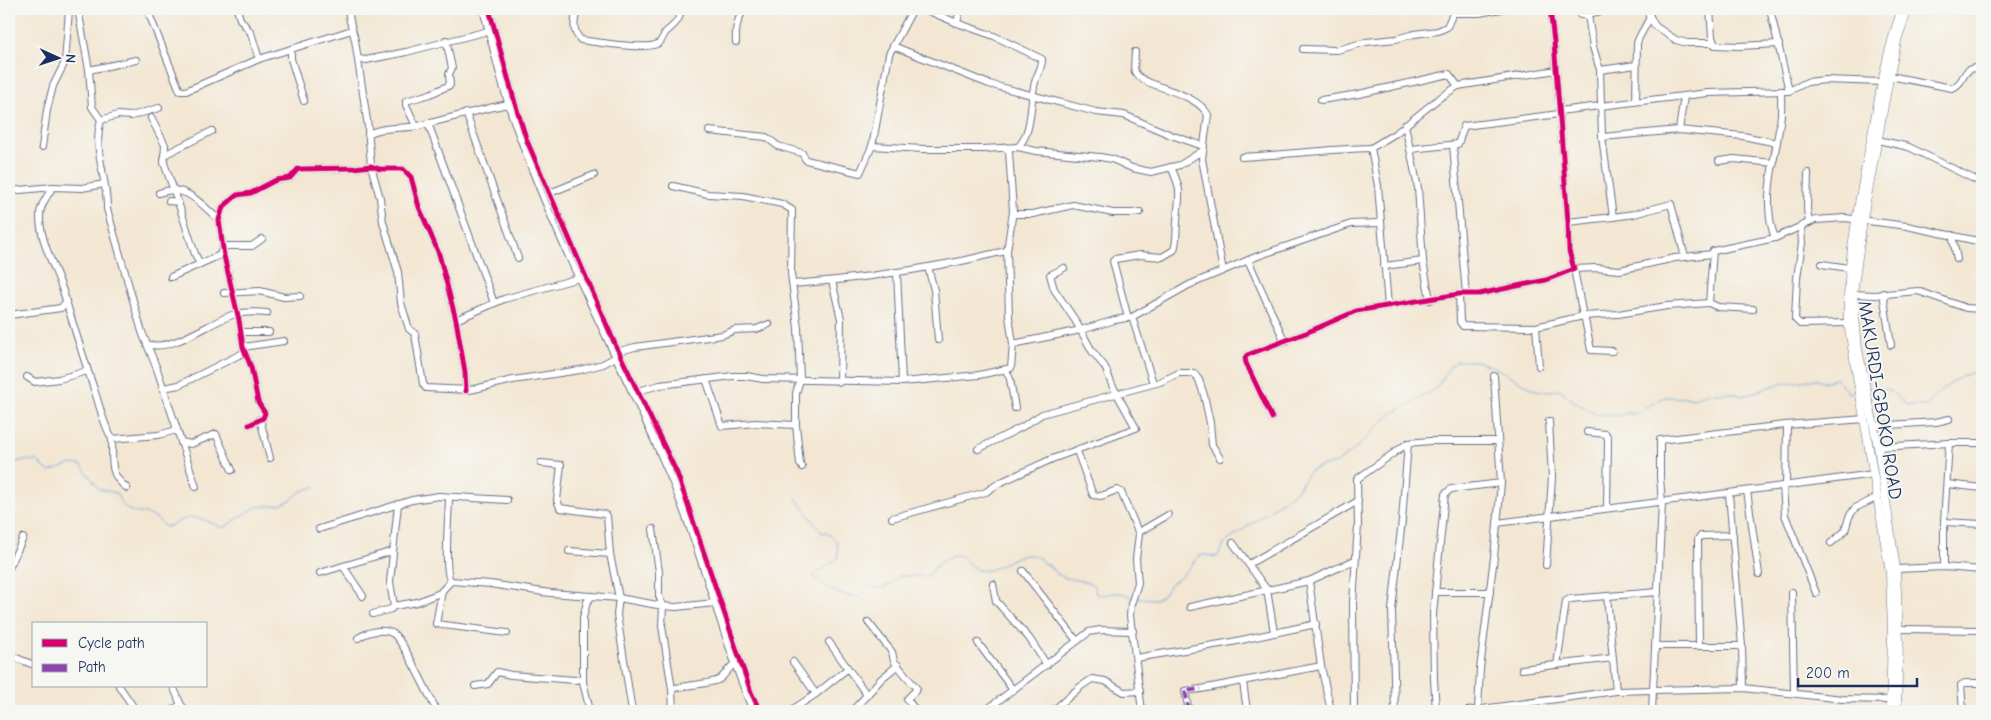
<svg xmlns="http://www.w3.org/2000/svg" width="1991" height="720" viewBox="0 0 1991 720" font-family="'Comic Neue',sans-serif">
<style>
.lines{fill:none;stroke-linecap:round;stroke-linejoin:round}
.stream{stroke:#70a6de;stroke-width:1}
.minor-casing{stroke:#676f87;stroke-width:8}
.major-casing{stroke:#676f87;stroke-width:9}
.minor{stroke:#fff;stroke-width:6}
.major{stroke:#fff;stroke-width:8}
.quiet{stroke:#8e44ad;stroke-width:4;stroke-dasharray:8 4;stroke-linecap:butt}
.cycleway-casing{stroke:#f6f6f2;stroke-width:8}
.cycleway{stroke:#d6006c;stroke-width:5}
.labels{text-anchor:middle;dominant-baseline:central;stroke-width:4;stroke-linejoin:round;paint-order:stroke}
.street-label{font-size:19px;fill:#1b2f5e;stroke:#f6f6f2}
</style>
<rect width="100%" height="100%" fill="#f6f6f2"/>
<filter id="ink" filterUnits="userSpaceOnUse"><feTurbulence type="fractalNoise" baseFrequency=".02" numOctaves="2"/><feDisplacementMap in="SourceGraphic" scale="10" xChannelSelector="R" yChannelSelector="G"/><feConvolveMatrix kernelMatrix="1 2 1 2 8 2 1 2 1" color-interpolation-filters="sRGB"/></filter>
<filter id="wash" filterUnits="userSpaceOnUse"><feTurbulence type="fractalNoise" baseFrequency=".0096" numOctaves="4" result="noise"/><feDisplacementMap in="SourceGraphic" scale="20" xChannelSelector="R" yChannelSelector="G"/><feGaussianBlur stdDeviation="1.12" result="paint"/><feColorMatrix in="noise" values="0 0 0 0 0 0 0 0 0 0 0 0 0 0 0 0 0 1.4 0 .05"/><feComposite in="paint" operator="in"/></filter>
<g filter="url(#wash)">
<rect width="100%" height="100%" fill="#f3e7d3"/>
<g class="lines">
<!-- stream -->
<g class="stream">
<path d="M1871 389C1887 385 1896 394 1906 405L1926 406C1942 389 1958 374 1982 370"/>
<path d="M9 462 36 460 49 472 72 464 81 465 99 489 116 493C128 520 138 508 156 518 159 520 162 525 165 527 172 526 177 522 184 519 197 514 211 523 223 528L256 507 280 505 291 500 300 492 316 486"/>
<path d="M796 498 822 533 826 532 837 541 838 558 813 576C826 588 842 599 861 596L869 586C882 591 890 586 899 576H928C933 567 948 555 959 555 966 559 970 567 978 570 999 575 1016 546 1039 558L1043 563 1050 566C1057 580 1077 579 1090 583L1094 586 1096 594C1110 597 1113 588 1132 597"/>
<path d="M1135 598 1157 599 1165 593 1170 584 1181 577 1199 556 1205 555 1217 557 1225 543 1296 491 1309 472 1319 467 1337 463 1357 447 1391 414 1431 392 1438 386 1450 366 1457 361H1476L1494 367 1535 390 1547 391 1561 390 1569 398 1595 414 1619 416 1626 413 1634 414 1665 397 1693 398 1709 393H1732L1742 396 1779 384 1817 379 1825 382 1835 378 1844 387 1848 393 1857 391"/>
</g>
</g>
</g>
<g filter="url(#ink)">
<g class="lines">
<!-- minor casing -->
<g class="minor-casing">
<g id="minor">
<path d="M78 9 89 70 92 107 101 120C92 148 108 180 107 209L142 332 157 369 196 487"/>
<path d="M147 9 180 91H186L259 59 352 30"/>
<path d="M237 9 240 19 251 33 259 59"/>
<path d="M348 9 350 21 355 40 368 127 371 166 380 198 383 222 398 272 401 303 409 329 415 334 423 384 426 388 470 390 513 380 580 370 603 364 614 358"/>
<path d="M483 9C495 54 505 100 522 143 563 255 620 360 667 469 701 547 720 632 753 711"/>
<path d="M489 9 515 103 527 141 615 344 677 473 751 692 760 711"/>
<path d="M578 9C574 19 572 32 581 40 596 42 649 51 659 43 663 40 663 34 667 31 676 24 679 20 682 9"/>
<path d="M924 9 957 23 994 36 1042 59C1043 66 1037 74 1035 82 1030 100 1033 133 1018 147"/>
<path d="M1578 9 1580 15H1583L1610 9"/>
<path d="M1646 9 1655 26 1676 40 1687 43H1713"/>
<path d="M1710 9 1712 37 1715 45 1739 46 1779 44"/>
<path d="M1770 9 1789 91"/>
<path d="M1453 13H1479L1501 9"/>
<path d="M1588 15 1593 47 1600 70 1602 137 1679 130 1743 136 1777 143"/>
<path d="M957 23 960 9"/>
<path d="M736 42C735 29 737 20 744 9"/>
<path d="M893 46 989 84 1096 112 1124 115 1171 135 1203 146"/>
<path d="M291 49V59L304 101"/>
<path d="M1303 49 1337 50 1366 42 1396 39 1414 34 1438 31 1447 27 1453 13 1452 9"/>
<path d="M1135 52C1135 58 1133 67 1135 72 1143 88 1195 90 1208 115L1202 159 1223 271"/>
<path d="M358 59 366 60 406 52 488 31"/>
<path d="M89 70 136 60"/>
<path d="M1600 70 1636 65"/>
<path d="M1890 76 1952 88C1967 83 1959 66 1982 68"/>
<path d="M1781 91C1781 102 1782 112 1780 123 1775 160 1761 202 1775 238L1815 220 1845 218 1907 226 1982 242"/>
<path d="M1321 100 1359 94 1449 74 1458 86"/>
<path d="M1636 101 1637 43C1640 33 1647 26 1650 16"/>
<path d="M1559 111 1708 93 1789 91 1807 82 1825 80 1882 82"/>
<path d="M466 113 518 258"/>
<path d="M151 118 165 145 164 163 178 202"/>
<path d="M101 120 118 115 131 116 159 108"/>
<path d="M428 123 494 303"/>
<path d="M1405 125 1418 188 1423 261 1430 300"/>
<path d="M416 126 406 105V101L430 94 450 85 449 74 452 68 446 40"/>
<path d="M1679 130 1684 96"/>
<path d="M709 131 766 137 778 146 802 153 806 160 860 173 872 146 875 131 889 54 913 9"/>
<path d="M368 134C383 126 401 129 418 126 448 119 477 110 508 104"/>
<path d="M1878 140 1909 147 1982 183"/>
<path d="M1453 145 1466 294"/>
<path d="M872 146 923 149H983L1018 147 1036 151 1100 157 1112 159 1132 168 1151 172 1180 165 1202 151"/>
<path d="M42 147 47 110 53 86 65 62 69 10 72 9"/>
<path d="M1411 149 1458 144 1464 126 1559 114"/>
<path d="M164 155 212 131"/>
<path d="M1242 157C1285 155 1328 149 1371 148"/>
<path d="M1719 161 1734 159 1774 163"/>
<path d="M1808 173 1807 209 1809 223"/>
<path d="M673 186 708 194 743 196 782 204 792 210 791 274 798 328 800 380 796 393V425L800 464 802 467"/>
<path d="M53 187C47 196 39 207 40 218 41 244 55 267 63 291 73 324 83 357 94 389 100 407 103 423 112 439"/>
<path d="M9 191 53 187 82 188 104 184"/>
<path d="M159 193C185 182 202 205 219 220"/>
<path d="M550 193 594 175"/>
<path d="M169 201 178 202 195 254 200 264"/>
<path d="M1013 214H1033L1073 205 1113 213H1132L1140 212"/>
<path d="M1613 217 1634 214 1671 204 1685 257"/>
<path d="M1568 222 1613 217 1602 137"/>
<path d="M1801 227 1802 243 1797 278 1795 319 1800 324 1848 323"/>
<path d="M1952 235 1957 259"/>
<path d="M223 246H252L262 239"/>
<path d="M1248 260 1285 342"/>
<path d="M1822 264 1849 268"/>
<path d="M1384 266 1423 261"/>
<path d="M928 267 934 290 938 340"/>
<path d="M897 272 902 382"/>
<path d="M171 277 220 255 222 249"/>
<path d="M832 281 841 319 840 382"/>
<path d="M793 284C846 280 899 273 951 263 970 260 988 254 1007 251"/>
<path d="M224 293 260 291 284 297 300 296"/>
<path d="M1883 293 1891 345"/>
<path d="M1459 294 1460 322 1463 326 1536 327 1583 316 1574 269 1596 268 1620 270 1675 258 1712 254"/>
<path d="M1853 294 1875 295 1918 291 1966 308 1982 309"/>
<path d="M1709 303 1718 307 1753 309"/>
<path d="M1388 306 1378 186 1371 148 1396 133 1438 99 1458 86 1556 70"/>
<path d="M9 315 61 308 66 302"/>
<path d="M1584 315 1591 350 1612 351"/>
<path d="M1583 316 1618 314 1667 306 1709 303 1713 251 1775 238"/>
<path d="M1132 317 1153 383"/>
<path d="M1128 318 1113 261 1115 259 1140 255 1162 257 1174 250C1177 241 1176 232 1177 222 1178 195 1184 195 1171 167"/>
<path d="M456 320 504 299 579 278"/>
<path d="M1536 327 1539 366"/>
<path d="M241 332H269"/>
<path d="M147 344C171 353 211 321 235 314 245 312 257 312 267 313"/>
<path d="M1013 344 1081 330 1115 320 1132 317 1189 285 1258 256 1351 224 1380 223"/>
<path d="M243 347 284 341"/>
<path d="M616 352 635 347 722 335 735 330 757 329 769 324"/>
<path d="M1006 370 1010 379 1015 408"/>
<path d="M27 377 35 382 59 379 87 371"/>
<path d="M706 379 722 426 755 423 796 425"/>
<path d="M163 388 179 385 245 352"/>
<path d="M638 391 660 385 733 376H746L763 379 902 382 979 375 1011 368 1013 344 1009 316 1007 251 1013 211 1009 152 1005 147"/>
<path d="M1272 418 1246 363 1245 358 1247 355 1308 332 1356 311 1459 294H1479L1546 280 1574 269 1569 251 1568 222 1554 42 1550 9"/>
<path d="M260 419 270 458"/>
<path d="M249 425 263 418 265 413 258 402 251 367 243 347 239 320 224 256 219 220 223 207 237 195 251 193 276 180 290 178 298 169 354 168 371 166 380 169H403L411 177 419 207 439 254 456 320 465 372 466 391"/>
<path d="M1785 425 1865 419"/>
<path d="M1873 426 1936 422 1949 419"/>
<path d="M1587 432 1606 434 1608 439 1607 508"/>
<path d="M181 442 191 444 216 434 232 470"/>
<path d="M1878 447 1949 443H1982"/>
<path d="M978 449 1022 427 1042 414 1160 382 1179 373H1194L1199 380 1204 395 1210 423 1212 445 1220 458"/>
<path d="M1077 451 1093 495 1101 496 1117 490 1121 492 1139 534 1136 559 1138 583 1131 604 1130 616 1142 711"/>
<path d="M541 463 561 465 557 500 560 508 604 514 607 516 610 554"/>
<path d="M1947 484 1982 488"/>
<path d="M1783 486 1785 515 1816 593"/>
<path d="M127 488C108 474 113 460 112 439L158 435 177 430"/>
<path d="M1747 491 1759 574"/>
<path d="M1729 494 1742 646 1743 688"/>
<path d="M449 498C449 513 443 573 451 581L490 584 550 593 619 598 663 606 676 607 715 603"/>
<path d="M398 504 390 582 394 606 417 602 440 593 451 581"/>
<path d="M892 518 986 492 999 483 1052 459 1136 428 1112 385 1105 367 1092 351 1075 320 1054 289 1050 275 1064 268"/>
<path d="M1944 522 1982 524"/>
<path d="M1497 523 1874 474"/>
<path d="M319 529 412 500 439 496 507 500"/>
<path d="M653 529 659 572V596L663 606 662 626 672 689 673 711"/>
<path d="M1139 532 1168 515"/>
<path d="M1233 543 1267 590 1274 632"/>
<path d="M1831 543 1845 531 1849 517 1855 508 1878 497"/>
<path d="M569 551 610 554 619 598 617 615 632 711"/>
<path d="M1249 564 1358 501"/>
<path d="M1546 565 1552 477 1549 421"/>
<path d="M343 566 363 596"/>
<path d="M1944 567V522L1949 443"/>
<path d="M9 568 23 538"/>
<path d="M1896 569 1944 567 1982 570"/>
<path d="M1023 571 1077 641"/>
<path d="M320 573 393 551"/>
<path d="M1309 581 1321 666 1331 711"/>
<path d="M993 584 996 601 1029 638 1047 665"/>
<path d="M442 591 436 624 507 633"/>
<path d="M1435 592H1490"/>
<path d="M1792 592 1794 693"/>
<path d="M1607 596 1616 691"/>
<path d="M1190 607 1309 581 1355 560"/>
<path d="M373 614 391 609 394 606"/>
<path d="M868 622 892 652 894 661 917 689 907 699 916 711"/>
<path d="M1899 629 1982 630"/>
<path d="M358 638C367 632 382 628 392 633 403 638 429 697 437 711"/>
<path d="M829 642 867 695 881 679 898 665"/>
<path d="M978 643 1013 690"/>
<path d="M1655 646H1742"/>
<path d="M1699 646 1698 539 1701 536 1733 535"/>
<path d="M9 655 34 665"/>
<path d="M1136 658 1232 642 1316 624"/>
<path d="M793 662 816 694"/>
<path d="M1557 665 1566 601 1570 599 1658 592"/>
<path d="M1522 669 1613 658"/>
<path d="M1243 682 1247 711"/>
<path d="M119 686 136 711"/>
<path d="M173 686 181 705 187 711"/>
<path d="M475 686 488 684 497 672 511 675 575 680 583 678"/>
<path d="M672 689C683 685 714 684 720 679 725 675 728 669 734 664"/>
<path d="M1478 710 1480 669 1494 557 1501 483 1494 376"/>
<path d="M170 711 181 705"/>
<path d="M590 711 583 682V618L587 602 592 596"/>
<path d="M790 711 816 694 847 669"/>
<path d="M852 711 867 695"/>
<path d="M985 711 1089 632 1100 630 1133 631"/>
<path d="M1053 711 1080 687 1092 679 1105 681 1124 692 1140 691"/>
<path d="M1189 711 1185 691 1201 689 1321 666"/>
<path d="M1354 711 1353 603 1358 525 1357 479 1408 443 1430 441H1498"/>
<path d="M1395 711 1392 610 1402 520 1408 443"/>
<path d="M1436 711 1434 679 1433 614 1445 494 1451 489 1501 483"/>
<path d="M1467 711 1616 691 1653 690 1743 688 1843 699 1890 700"/>
<path d="M1652 711 1662 503 1660 477V440L1785 425 1787 426 1786 485"/>
<path d="M1963 711 1961 685 1965 683H1982"/>
</g>
</g>
<!-- major casing -->
<g class="major-casing">
<g id="major">
<path d="M1890 711 1892 631 1890 573 1848 323C1846 260 1860 197 1872 135 1880 92 1887 50 1902 9"/>
<path d="M1897 711 1899 642 1896 569 1878 447 1858 349 1853 294 1864 213 1888 84 1898 37 1908 9"/>
</g>
</g>
<!-- minor -->
<use href="#minor" class="minor"/>
<!-- major -->
<use href="#major" class="major"/>
<!-- quiet -->
<path class="quiet" d="M1189 711 1185 691 1201 689"/>
<!-- cycleway casing -->
<g class="cycleway-casing">
<g id="cycleway">
<path d="M489 9 515 103 527 141 615 344 677 473 751 692 760 711"/>
<path d="M1272 418 1246 363 1245 358 1247 355 1308 332 1356 311 1459 294H1479L1546 280 1574 269 1569 251 1568 222 1554 42 1550 9"/>
<path d="M249 425 263 418 265 413 258 402 251 367 243 347 239 320 224 256 219 220 223 207 237 195 251 193 276 180 290 178 298 169 354 168 371 166 380 169H403L411 177 419 207 439 254 456 320 465 372 466 391"/>
</g>
</g>
<!-- cycleway -->
<use href="#cycleway" class="cycleway"/>
</g>
</g>
<g class="labels">
<!-- street labels -->
<g class="street-label">
<text transform="translate(1880 400) rotate(81)">MAKURDI-GBOKO ROAD</text>
</g>
</g>
<!-- margin -->
<rect width="1991" height="720" fill="none" stroke="#f6f6f2" stroke-width="30"/>
<!-- legend -->
<rect x="32" y="622" width="175" height="65" fill="#f6f6f2" stroke="#9ea6b7"/>
<rect x="42" y="639" width="25" height="8" fill="#d6006c" stroke="#9ea6b7"/>
<text x="78" y="648" font-size="15" fill="#1b2f5e">Cycle path</text>
<rect x="42" y="664" width="25" height="8" fill="#8e44ad" stroke="#9ea6b7"/>
<text x="78" y="672" font-size="15" fill="#1b2f5e">Path</text>
<!-- north arrow -->
<g transform="translate(58 58) rotate(93)" stroke="#f6f6f2" stroke-width="4" paint-order="stroke">
<path d="M0-4L9 19L0 12L-9 19Z" fill="#1b2f5e"/>
<text y="-8" font-size="14" font-weight="bold" text-anchor="middle" fill="#1b2f5e">N</text>
</g>
<!-- scale -->
<path d="M1798 678v8h119v-8" fill="none" stroke="#1b2f5e" stroke-width="2.5"/>
<text x="1806" y="678" font-size="15" fill="#1b2f5e" stroke="#f6f6f2" stroke-width="4" paint-order="stroke">200 m</text>
</svg>
